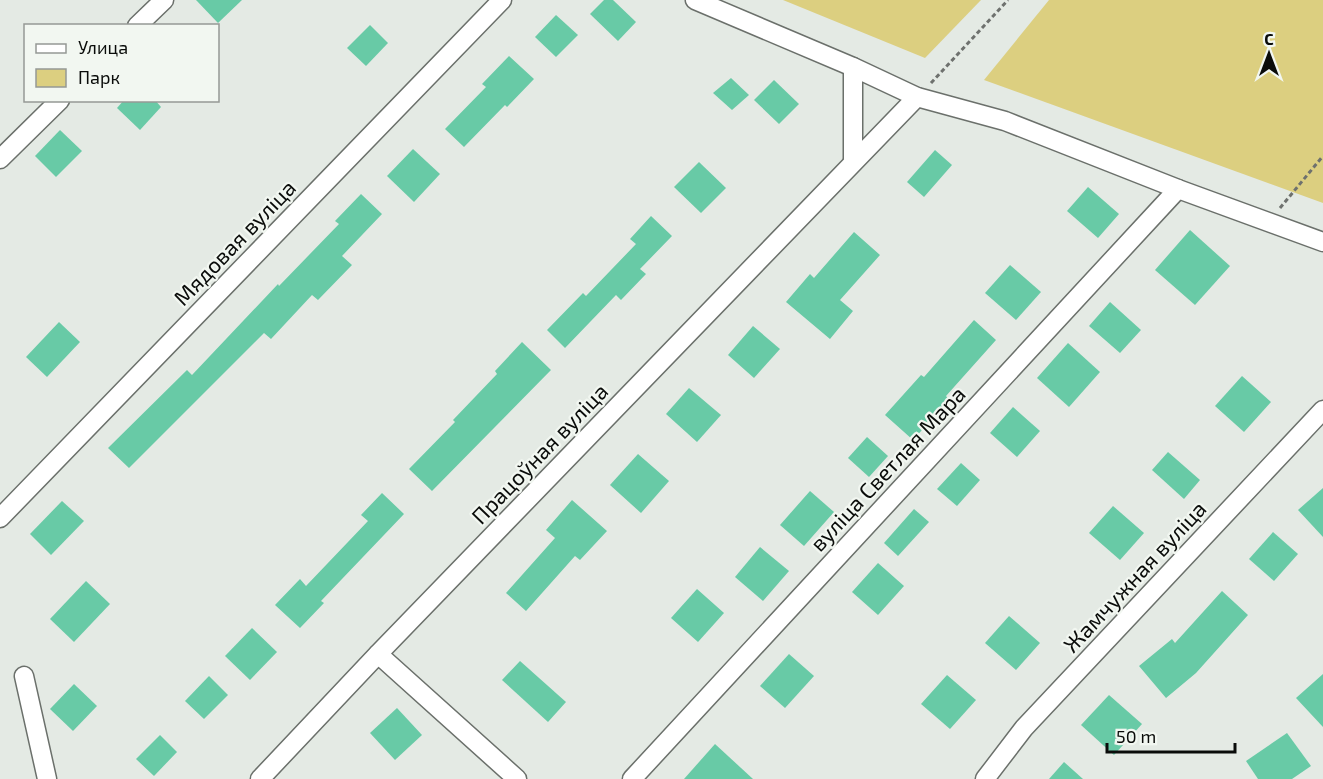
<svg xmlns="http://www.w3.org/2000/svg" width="1323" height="779" viewBox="0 0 1323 779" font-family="'Exo 2',sans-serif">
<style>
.green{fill:#dccf80}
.building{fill:#68caa6}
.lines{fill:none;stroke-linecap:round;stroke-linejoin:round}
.street-casing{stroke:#6b706b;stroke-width:21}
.path{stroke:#6e716e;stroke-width:3;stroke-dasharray:4.5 3;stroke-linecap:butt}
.street{stroke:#fff;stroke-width:18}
.labels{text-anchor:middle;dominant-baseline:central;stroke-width:4.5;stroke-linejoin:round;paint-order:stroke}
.street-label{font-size:22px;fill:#0a0c0a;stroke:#f2f7f1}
</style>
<rect width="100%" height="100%" fill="#e4eae4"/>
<!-- green -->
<g class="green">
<path d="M783 0H981L925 58Z"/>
<path d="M1049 0H1323V203L984 80Z"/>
</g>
<!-- building -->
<g class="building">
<path d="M196 0H242L218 23Z"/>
<path d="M604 0H613L636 22 618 41 590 14Z"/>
<path d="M556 15 578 35 556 57 535 37Z"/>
<path d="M370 25 388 43 366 66 347 48Z"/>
<path d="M509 56 534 79 507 107 505 105 464 147 445 129 486 87 482 84Z"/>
<path d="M731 78 749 95 732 110 713 93Z"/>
<path d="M774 80 799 104 779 124 754 100Z"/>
<path d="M124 100H155L161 107 140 130 117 108Z"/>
<path d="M60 130 82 151 56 177 35 156Z"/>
<path d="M413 149 440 174 414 202 387 176Z"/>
<path d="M935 150 952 165 924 197 907 182Z"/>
<path d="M699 162 726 188 701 213 674 187Z"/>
<path d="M1088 187 1119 214 1098 238 1067 211Z"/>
<path d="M361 194 382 214 342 256 352 265 318 300 312 295 271 339 264 333 129 468 108 448 187 370 192 375 278 284 279 286 339 224 335 221Z"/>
<path d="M651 216 672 236 640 269 646 274 621 300 616 295 565 348 547 330 583 293 586 296 636 244 630 239Z"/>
<path d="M1190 230 1230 266 1195 305 1155 270Z"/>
<path d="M854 232 880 255 840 300 853 311 830 339 786 302 810 274 814 278Z"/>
<path d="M1010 265 1041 292 1016 320 985 293Z"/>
<path d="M1110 302 1141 330 1120 353 1089 326Z"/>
<path d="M974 320 996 340 946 396 949 400 913 440 885 415 921 375 924 377Z"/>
<path d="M59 322 80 342 47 377 26 357Z"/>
<path d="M753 326 780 349 754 378 728 355Z"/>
<path d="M522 342 551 370 432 491 409 469 455 422 453 420 497 374 495 371Z"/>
<path d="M1068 343 1100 372 1069 407 1037 378Z"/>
<path d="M1242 376 1271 402 1244 432 1215 406Z"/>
<path d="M689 388 721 415 697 442 666 414Z"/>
<path d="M1013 407 1040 431 1017 457 990 433Z"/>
<path d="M867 437 888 456 869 477 848 458Z"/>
<path d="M1168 452 1200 480 1184 499 1152 470Z"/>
<path d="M638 454 669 481 641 513 610 485Z"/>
<path d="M961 463 980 480 957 506 937 489Z"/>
<path d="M1323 488V537L1298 510Z"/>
<path d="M810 491 834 512 804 546 780 525Z"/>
<path d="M382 493 404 514 321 601 324 603 300 628 275 605 300 579 306 586 368 521 361 515Z"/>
<path d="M572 500 607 531 580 560 575 556 526 611 506 593 555 538 546 530Z"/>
<path d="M62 501 84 521 51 555 30 534Z"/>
<path d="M1113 506 1144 533 1120 560 1089 533Z"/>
<path d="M914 509 929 522 898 556 884 543Z"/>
<path d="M1273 532 1298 554 1274 581 1249 559Z"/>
<path d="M760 547 789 571 763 601 735 577Z"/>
<path d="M878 563 904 586 878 615 852 592Z"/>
<path d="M86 581 110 604 74 642 50 619Z"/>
<path d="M697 589 724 613 698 642 671 618Z"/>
<path d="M1222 591 1248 615 1196 673 1166 698 1139 666 1172 639 1175 643Z"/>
<path d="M1009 616 1040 643 1016 670 985 643Z"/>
<path d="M252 628 277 652 250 680 225 656Z"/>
<path d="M789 654 814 676 785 708 760 686Z"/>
<path d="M520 661 566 702 548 722 502 680Z"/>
<path d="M1323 674V727L1296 698Z"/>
<path d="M947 675 976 700 950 729 921 704Z"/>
<path d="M209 676 228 695 204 719 185 701Z"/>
<path d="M74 684 97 706 73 731 50 709Z"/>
<path d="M1109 695 1142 724 1114 755 1081 725Z"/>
<path d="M397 708 422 735 395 760 370 733Z"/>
<path d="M1287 733 1311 766 1292 779H1258L1246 761Z"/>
<path d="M160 735 177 752 154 776 136 759Z"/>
<path d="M715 744 753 779H684Z"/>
<path d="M1064 762 1083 779H1049Z"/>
</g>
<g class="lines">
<!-- street casing -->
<g class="street-casing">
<g id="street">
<path d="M695 0 853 67 917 97 1005 121 1178 189 1323 242"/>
<path d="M137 26 164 0"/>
<path d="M853 67V162"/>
<path d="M0 159 60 100"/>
<path d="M0 518 502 0"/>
<path d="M378 654 517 779"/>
<path d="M24 676 47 779"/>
<path d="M260 779 378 654 917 97"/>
<path d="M632 779 1178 189"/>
<path d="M985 779 1024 728 1323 410"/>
</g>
</g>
<!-- path -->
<g class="path">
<path d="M931 83 1008 0"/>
<path d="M1280 208 1323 156"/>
</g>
<!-- street -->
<use href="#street" class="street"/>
</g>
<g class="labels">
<!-- street labels -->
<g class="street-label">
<text transform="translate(234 242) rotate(-46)">Мядовая вуліца</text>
<text transform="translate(539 453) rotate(-46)">Працоўная вуліца</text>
<text transform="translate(887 468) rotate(-47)">вуліца Светлая Мара</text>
<text transform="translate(1134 576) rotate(-47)">Жамчужная вуліца</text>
</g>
</g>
<!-- legend -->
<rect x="24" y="24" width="195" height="78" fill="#f2f7f1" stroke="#959995" stroke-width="1.5"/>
<rect x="36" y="44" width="30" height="9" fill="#ffffff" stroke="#959995" stroke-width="1.5"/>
<text x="78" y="54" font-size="18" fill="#0a0c0a">Улица</text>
<rect x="36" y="69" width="30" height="18" fill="#dccf80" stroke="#959995" stroke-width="1.5"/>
<text x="78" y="84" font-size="18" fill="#0a0c0a">Парк</text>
<!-- north arrow -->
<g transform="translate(1269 54)" stroke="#f2f7f1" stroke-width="4.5" paint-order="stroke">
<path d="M0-4.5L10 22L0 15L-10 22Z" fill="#0a0c0a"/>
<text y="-9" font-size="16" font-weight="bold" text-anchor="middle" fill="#0a0c0a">С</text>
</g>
<!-- scale -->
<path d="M1107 743v9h128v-9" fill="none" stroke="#0a0c0a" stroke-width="3"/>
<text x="1116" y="743" font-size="18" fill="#0a0c0a" stroke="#f2f7f1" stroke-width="4.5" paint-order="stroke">50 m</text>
</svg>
